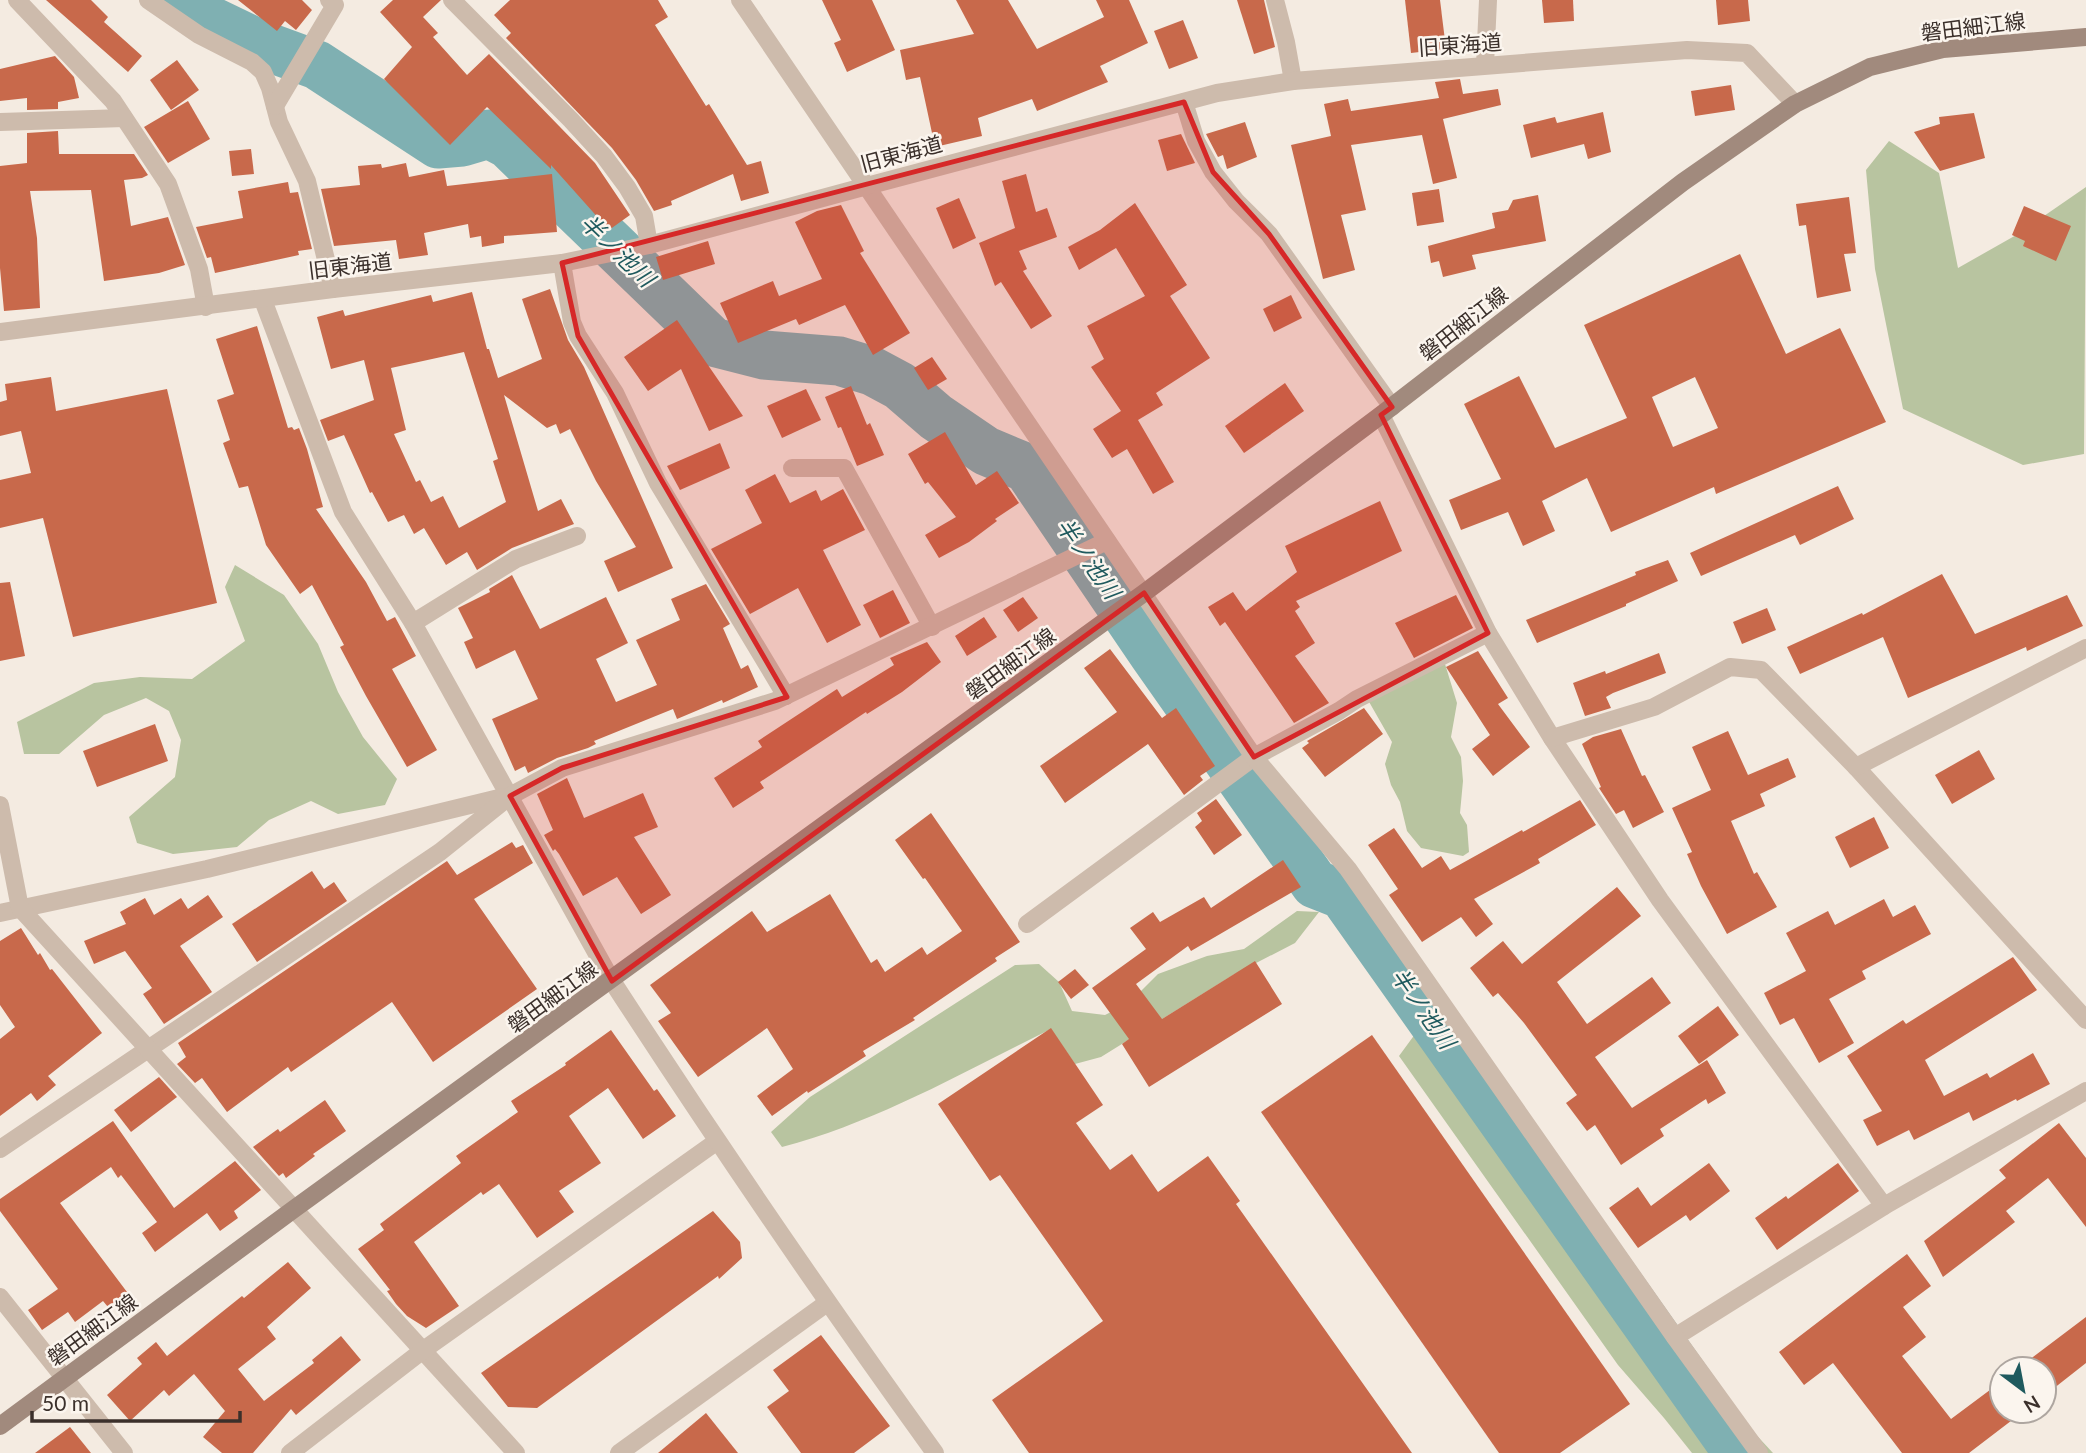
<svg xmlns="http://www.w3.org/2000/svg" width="2086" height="1453" viewBox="0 0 2086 1453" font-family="Lato,'Noto Sans JP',sans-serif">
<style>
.green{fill:#b8c4a0}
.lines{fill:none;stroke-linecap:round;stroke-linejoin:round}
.river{stroke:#7fb0b2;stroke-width:49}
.building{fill:#c8694b;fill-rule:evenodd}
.minor{stroke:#cdbbac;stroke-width:18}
.tertiary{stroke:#cdbbac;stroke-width:18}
.secondary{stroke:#a18a7d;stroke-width:18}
.marked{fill:#d62828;fill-opacity:0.2;stroke:#d62828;stroke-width:5;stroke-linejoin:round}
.labels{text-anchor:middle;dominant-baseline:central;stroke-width:5;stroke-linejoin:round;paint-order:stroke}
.street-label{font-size:21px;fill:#3b302b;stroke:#fbf5ee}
.water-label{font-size:23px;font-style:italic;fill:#1f5a5e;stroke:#fbf5ee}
</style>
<rect width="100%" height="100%" fill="#f4ebe1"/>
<!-- green -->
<g class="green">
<path d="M1889 141 1939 173 1958 268 2018 234 2086 187 2084 454 2023 465 1903 409 1875 269 1866 170Z"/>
<path d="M235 565 284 595 318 644 338 692 363 737 397 779 385 805 338 814 311 801 269 820 237 847 173 854 137 843 129 817 175 777 181 740 169 711 146 698 104 715 59 754H24L17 722 94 683 140 677 192 679 245 641 225 587Z"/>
<path d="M1445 664 1457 703 1451 737 1461 757 1463 781 1460 813 1467 825 1469 852 1463 856 1421 848 1407 831 1400 802 1391 785 1385 764 1392 742 1368 700Z"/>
<path d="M1297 911 1319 912 1295 943 1233 975 1101 1057 1075 1064 1051 1029C963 1072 877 1122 782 1147L771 1132 810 1097 1015 965 1039 964 1059 982 1072 1011 1105 1015 1129 1003 1158 974 1207 956 1244 949Z"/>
<path d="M1446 1010 1710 1385 1773 1453H1692L1664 1418 1618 1365 1399 1056 1429 1015Z"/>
</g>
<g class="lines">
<!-- river -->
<path class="river" d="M180 0 199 15 257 43 317 65 438 144 462 142 489 134 508 144 713 342 764 355 839 361 872 371 900 386 936 417 986 451 1027 468 1154 655 1315 884 1343 895 1738 1453"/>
</g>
<!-- building -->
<g class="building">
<path d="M46 0H91L108 17 104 22 142 56 128 72Z"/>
<path d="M238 0H302L312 10 296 30 285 21 277 31Z"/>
<path d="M393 0H441L423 17 438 33 433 37 467 75 489 54 595 163 630 215 609 230 551 165V169L487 107 450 145 384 79 412 47 380 12Z"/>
<path d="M510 0H658L668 17 655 25 706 106 709 104 747 165 761 161 769 193 741 201 733 174 671 201 672 205 654 211 636 180 612 148 506 38 511 33 494 15Z"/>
<path d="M822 0H872L895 50 847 72 834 43 841 40Z"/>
<path d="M956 0H1008L1037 49 1104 17 1096 0H1129L1148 43 1100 66 1108 82 1037 111 1032 99 978 118 982 136 935 147 920 77 906 80 900 50 974 34Z"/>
<path d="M1237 0H1264L1275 47 1254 54Z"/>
<path d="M1405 0H1440L1446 49 1411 53Z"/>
<path d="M1542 0H1573L1574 21 1544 23Z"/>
<path d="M1716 0H1748L1750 21 1718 25Z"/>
<path d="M1183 20 1198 58 1169 69 1154 31Z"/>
<path d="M55 56 74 77 79 98 58 102V109L27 110V98L0 101V69Z"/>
<path d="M177 60 199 90 171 110 150 80Z"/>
<path d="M1460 79 1463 94 1498 89 1501 105 1443 119 1457 178 1433 184 1422 135 1351 145 1366 210 1341 215 1355 270 1323 279 1291 145 1331 136 1324 104 1348 99 1351 111 1439 98 1435 82Z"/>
<path d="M1731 85 1735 110 1695 116 1691 91Z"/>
<path d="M188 101 210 139 168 163 144 127Z"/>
<path d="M1603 112 1611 152 1588 159 1584 144 1531 158 1523 125 1555 117 1557 123Z"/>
<path d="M1974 113 1985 158 1940 171 1914 132 1940 124 1939 117Z"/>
<path d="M1245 122 1257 157 1227 169 1223 155 1218 157 1206 134Z"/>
<path d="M58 131 59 154H134L148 175 142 178 124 180 131 226 168 217 185 265 159 273 104 281 91 190 30 191 37 238 40 308 4 311 0 268V166L27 163V133Z"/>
<path d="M1181 134 1195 163 1167 171 1158 140Z"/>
<path d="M251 149 254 174 232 176 229 151Z"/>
<path d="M406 163 409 177 444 170 447 186 552 174 557 232 504 236V243L482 247 481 236 470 238 468 224 424 233 428 255 399 259 396 240 334 246 321 189 360 185 358 166 381 164 382 168Z"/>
<path d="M1026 174 1036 212 1047 208 1057 237 1019 251 1027 269 1023 271 1052 316 1031 329 1001 282 995 286 979 243 1015 228 1002 181Z"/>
<path d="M288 182 290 193 298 192 312 249 298 251 299 255 215 273 211 257 207 258 196 227 243 218 238 191Z"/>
<path d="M1439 189 1444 222 1417 226 1412 193Z"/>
<path d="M1538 195 1546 241 1472 255 1476 269 1443 277 1439 261 1431 263 1428 246 1495 228 1492 213 1508 210 1513 200Z"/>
<path d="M1849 197 1856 253 1844 254 1851 291 1817 298 1806 225 1799 226 1796 204Z"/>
<path d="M959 198 976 238 953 249 936 208Z"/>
<path d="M1135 203 1187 285 1170 296 1210 358 1156 393 1163 405 1138 420 1174 482 1153 494 1127 449 1112 458 1093 429 1121 411 1091 367 1104 359 1087 326 1145 296 1116 248 1079 270 1068 247 1100 230Z"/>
<path d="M841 205 864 251 860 253 910 333 873 355 845 305 799 325 796 319 738 343 720 303 773 281 779 296 822 279 795 222 817 211Z"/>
<path d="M2024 206 2071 226 2056 261 2023 246 2025 241 2012 235Z"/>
<path d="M708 241 715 264 663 280 656 257Z"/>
<path d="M1740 254 1786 354 1840 328 1886 422 1716 494 1714 487 1611 532 1587 478 1542 501 1555 531 1523 546 1508 512 1461 530 1449 500 1501 479 1464 404 1519 376 1555 448 1627 418 1584 325ZM1695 377 1718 428 1673 447 1652 397Z"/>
<path d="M550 289 568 340 584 367 673 568 618 592 604 561 636 547 596 481 570 429 560 434 556 424 547 428 504 395 538 511 561 499 574 524 512 548 477 570 467 552 446 565 424 528 414 534 404 515 388 522 372 492 370 493 344 435 328 441 320 420 374 400 364 360 331 369 317 317 343 310 345 316 431 295 433 302 472 292 487 349H489L498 378 542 359 522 299ZM464 352 498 459 493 461 506 502 459 528 443 496 431 502 420 480 416 482 394 434 406 430 391 368Z"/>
<path d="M1291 295 1302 318 1274 332 1263 309Z"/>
<path d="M677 320 743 416 709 431 681 369 648 391 624 357Z"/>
<path d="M257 326 288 428 292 427 294 430 299 428 307 449 323 507 316 509 366 582 387 621 395 617 416 656 392 669 437 750 407 767 366 696 340 647 344 645 312 585 300 594 266 545 248 486 239 488 223 443 230 440 217 400 234 394 216 339Z"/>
<path d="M932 357 947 379 928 390 914 368Z"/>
<path d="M51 377 56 411 167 389 217 603 73 637 43 518 0 528V480L31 473 21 431 0 436V402L7 400 5 384Z"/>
<path d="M1285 383 1304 411 1244 453 1225 426Z"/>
<path d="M851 386 867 425 870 423 884 455 857 466 841 427 838 428 825 397Z"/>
<path d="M806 389 821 420 782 438 767 406Z"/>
<path d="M945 432 976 485 997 471 1019 503 995 519 997 521 969 542 939 558 925 535 956 517 928 482 925 484 908 454Z"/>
<path d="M720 443 730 468 680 490 667 466Z"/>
<path d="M775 474 790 503 816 490 821 501 843 489 865 530 823 550 861 625 827 643 798 588 750 614 711 549 762 523 745 490Z"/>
<path d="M1838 486 1854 519 1800 545 1795 535 1701 576 1690 553Z"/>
<path d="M1380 501 1402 551 1296 601 1300 607 1295 611 1315 643 1295 656 1329 703 1294 723 1225 622 1220 626 1208 607 1233 592 1246 611 1297 572 1285 546Z"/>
<path d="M1668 560 1678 581 1626 604V606L1537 643 1526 620 1636 575 1635 572Z"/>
<path d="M1942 574 1975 634 2067 595 2083 626 2027 651 2026 647 1908 698 1883 637 1800 674 1787 647 1862 613 1863 615Z"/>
<path d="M512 575 540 629 606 597 628 643 596 659 616 702 657 685 636 640 680 620 671 599 706 584 730 624 723 628 741 669 748 665 758 687 723 703 722 700 677 719 673 709 594 741 596 744 588 748 557 758 528 773 525 766 515 771 492 719 538 699 515 650 476 669 464 642 473 638 458 608 490 592 489 589Z"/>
<path d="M10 582 25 656 0 661V583Z"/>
<path d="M893 590 910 623 880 638 863 605Z"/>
<path d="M1456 595 1473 628 1414 658 1395 623Z"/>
<path d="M1023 597 1038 618 1018 632 1003 610Z"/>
<path d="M1767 608 1776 630 1742 644 1733 622Z"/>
<path d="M984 617 997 637 967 656 955 636Z"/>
<path d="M927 642 941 662 902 692 867 714 866 712 760 782 764 788 733 808 714 778 762 747 758 741 837 689 842 697 894 665 890 658Z"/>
<path d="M1110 649 1162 718 1176 708 1215 766 1200 776 1203 780 1184 795 1148 744 1065 803 1040 766 1117 712 1084 668Z"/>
<path d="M1478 651 1508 698 1498 704 1530 747 1493 776 1472 749 1490 735 1446 667Z"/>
<path d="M1659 653 1666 673 1613 693 1606 697 1611 708 1585 716 1573 683 1605 671 1606 674Z"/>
<path d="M1364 708 1383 734 1325 777 1302 748 1309 743 1307 741Z"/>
<path d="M155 724 168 761 97 787 83 751Z"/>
<path d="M1621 729 1642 776 1645 775 1664 812 1633 828 1624 810 1616 814 1599 788 1601 787 1582 744 1593 737Z"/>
<path d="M1728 731 1748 775 1788 758 1796 777 1760 794 1765 806 1731 821 1754 874 1757 872 1777 907 1727 934 1701 886 1687 854 1692 852 1672 808 1711 790 1692 747Z"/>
<path d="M1979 750 1995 779 1952 804 1935 775Z"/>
<path d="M567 778 584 818 643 793 658 827 634 837 671 895 641 914 617 877 583 896 559 854 555 849 553 851 544 835 553 830 537 794Z"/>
<path d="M1216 799 1242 835 1214 855 1195 827 1202 821 1197 813Z"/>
<path d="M1580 800 1596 825 1538 859 1540 863 1474 899 1493 924 1476 937 1461 917 1422 942 1389 895 1398 889 1368 845 1394 828 1422 868 1441 856 1450 870 1522 830 1523 832Z"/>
<path d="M931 813 1020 942 995 958 997 961 913 1018 915 1020 863 1051 866 1056 808 1093 807 1091 772 1116 757 1096 793 1069 767 1028 698 1077 658 1021 671 1013 650 985 752 911 767 932 830 894 871 963 877 959 885 972 922 947 927 955 962 931 925 878 923 879 895 840Z"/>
<path d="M1874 817 1889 848 1850 868 1835 837Z"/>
<path d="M512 842 516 848 523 845 533 863 474 899 537 989 433 1062 392 1002 291 1072 288 1067 227 1112 202 1078 195 1083 177 1064 186 1057 178 1043 447 861 457 875Z"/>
<path d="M1283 860 1301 887 1191 951 1188 946 1136 984 1162 1019 1255 961 1282 1004 1149 1087 1122 1044 1129 1039 1092 988 1146 949 1130 928 1153 912 1160 922 1204 897 1211 908Z"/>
<path d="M312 871 324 889 334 882 347 901 257 962 232 924Z"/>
<path d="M1617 887 1641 916 1557 982 1587 1024 1652 977 1671 1003 1595 1057 1632 1108 1707 1060 1726 1093 1708 1104 1706 1099 1660 1129 1664 1136 1621 1165 1595 1125 1587 1131 1566 1103 1577 1095 1524 1023 1498 993 1493 997 1470 968 1503 941 1522 964Z"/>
<path d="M208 895 223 917 180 946 212 992 164 1024 143 994 152 988 125 951 94 964 84 941 126 924 120 912 145 898 154 915 181 898 188 909Z"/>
<path d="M1884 899 1893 917 1915 905 1931 934 1862 971 1866 979 1829 999 1854 1043 1819 1063 1794 1018 1780 1025 1764 993 1806 971 1786 933 1828 911 1835 925Z"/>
<path d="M21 928 38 955 40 953 50 970 52 969 102 1033 48 1076 56 1085 37 1101 31 1093 0 1116V1039L15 1027 0 1005V941Z"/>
<path d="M2013 957 2037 990 1925 1060 1944 1096 1987 1073 1990 1078 2033 1053 2050 1084 2017 1101 2016 1099 1973 1121 1969 1112 1914 1140 1909 1130 1877 1146 1863 1120 1882 1111 1847 1056 1903 1020 1906 1024Z"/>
<path d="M1075 969 1089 985 1071 999 1058 982Z"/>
<path d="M1718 1006 1739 1035 1699 1064 1678 1036Z"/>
<path d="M1051 1028 1103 1105 1076 1123 1110 1170 1132 1154 1158 1192 1208 1156 1240 1201 1236 1204 1412 1453H1029L992 1400 1103 1321 1000 1175 990 1181 938 1104Z"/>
<path d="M611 1030 654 1091 657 1089 676 1116 643 1139 608 1088 569 1116 601 1163 559 1191 574 1212 537 1238 499 1184 483 1195 481 1192 414 1242 459 1306 426 1328 407 1316 396 1304 387 1291 390 1290 358 1249 384 1230 380 1224 461 1163 456 1156 518 1112 511 1101 566 1065 565 1063Z"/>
<path d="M1372 1035 1630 1404 1560 1453H1499L1261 1112Z"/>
<path d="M159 1077 177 1097 131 1132 114 1110Z"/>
<path d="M325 1100 346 1131 313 1154 315 1156 286 1178 283 1173 279 1176 253 1147 278 1129 280 1132Z"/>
<path d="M113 1121 174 1208 235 1161 261 1190 234 1211 238 1218 220 1231 207 1213 155 1252 142 1233 157 1222 121 1175 118 1178 111 1167 60 1203 127 1292 108 1307 103 1301 75 1322 68 1312 42 1330 28 1310 58 1289 0 1211V1199Z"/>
<path d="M2059 1123 2086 1158V1227L2048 1178 2006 1211 2015 1222 1943 1277 1924 1241 2006 1178 1999 1170Z"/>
<path d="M1709 1163 1730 1191 1690 1221 1686 1215 1638 1248 1609 1208 1638 1187 1651 1206Z"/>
<path d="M1838 1163 1859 1191 1777 1250 1755 1218 1786 1196 1788 1199Z"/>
<path d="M713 1211 740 1242 742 1258 719 1279 718 1276 537 1408 508 1407 481 1373Z"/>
<path d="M1907 1254 1931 1286 1903 1307 1926 1337 1902 1356 1951 1419 2002 1381V1411H2024L1969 1453H1902L1833 1363 1804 1385 1779 1352Z"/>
<path d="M288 1262 311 1288 267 1327 276 1339 238 1369 264 1401 314 1363 312 1360 341 1336 361 1360 296 1415 291 1409 253 1453H222L203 1437 225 1411 194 1374 169 1396 164 1390 130 1421 107 1395 142 1364 137 1358 156 1342 167 1356 242 1296 244 1298Z"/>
<path d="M2086 1317V1363L2044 1396V1369H2017Z"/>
<path d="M821 1335 890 1426 854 1453H801L767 1407 789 1391 773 1370Z"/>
<path d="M706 1413 738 1453H658Z"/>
<path d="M70 1427 91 1453H35Z"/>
</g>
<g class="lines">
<!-- minor -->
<g class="minor">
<path d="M17 0 113 101 168 184 199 269 206 307"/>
<path d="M148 0 199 35 252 62 263 72 270 88 279 122 307 181 333 289"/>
<path d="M452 0 571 120 604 156 627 187 644 216 649 245"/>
<path d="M1275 0 1286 42 1293 81"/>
<path d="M1485 65 1488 0"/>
<path d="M1184 102 1196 141 1213 172 1236 201 1269 234 1392 407"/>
<path d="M275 106 335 5 329 0"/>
<path d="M0 122 124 118"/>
<path d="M867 186 1217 93 1293 81 1687 50 1747 53 1795 104"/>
<path d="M562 263 572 322 578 336 615 393 658 483 786 696"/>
<path d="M263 300 343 512 413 623 612 981"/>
<path d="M1381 415 1488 633 1552 738 1660 900 1884 1206"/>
<path d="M792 468H844L932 627"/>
<path d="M413 623 516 559 577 536"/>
<path d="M1552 738 1654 707 1730 667 1761 670 1856 767 2086 1020"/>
<path d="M1856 767 2086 648"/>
<path d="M0 913 207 869 503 797"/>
<path d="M1027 924 1254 757 1339 711 1357 699 1488 633"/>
<path d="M0 1149 440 852 510 796 562 768 775 701 1107 541"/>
<path d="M294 1209 516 1453"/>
<path d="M0 1297 124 1453"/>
<path d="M1675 1337 1884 1206 2086 1091"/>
<path d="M290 1453 422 1351 716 1142"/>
<path d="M619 1453 827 1303"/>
</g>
<!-- tertiary -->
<g class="tertiary">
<path d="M740 0 1254 757 1348 869 1675 1337 1759 1453"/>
<path d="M0 332 333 289 562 263 649 245 867 186"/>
<path d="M0 805 20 908 294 1209"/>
<path d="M612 981C716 1141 823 1298 935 1453"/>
</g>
<!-- secondary -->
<path class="secondary" d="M0 1426 294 1209 1144 593 1381 415 1683 182 1795 104 1870 67 1943 49 2086 37"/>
</g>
<!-- marked area -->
<path class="marked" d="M1184 102 1213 172 1269 234 1392 407 1381 415 1488 633 1254 757 1144 593 612 981 510 796 562 768 787 697 578 336 562 263Z"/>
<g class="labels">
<!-- street labels -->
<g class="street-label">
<text transform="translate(1973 26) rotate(-7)">磐田細江線</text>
<text transform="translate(1460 44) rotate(-4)">旧東海道</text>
<text transform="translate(901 153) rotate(-15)">旧東海道</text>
<text transform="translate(350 265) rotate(-7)">旧東海道</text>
<text transform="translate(1463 323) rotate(-38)">磐田細江線</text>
<text transform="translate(1010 663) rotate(-36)">磐田細江線</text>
<text transform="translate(552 996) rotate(-36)">磐田細江線</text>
<text transform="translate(92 1329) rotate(-36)">磐田細江線</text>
</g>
<!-- water labels -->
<g class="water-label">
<text transform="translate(618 250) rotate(44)">半ノ池川</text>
<text transform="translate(1089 558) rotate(55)">半ノ池川</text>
<text transform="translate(1424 1008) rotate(55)">半ノ池川</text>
</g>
</g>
<!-- north arrow -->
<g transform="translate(2023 1390) rotate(148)"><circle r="33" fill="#fbf5ee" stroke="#aea6a0" stroke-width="2"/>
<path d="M0-5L12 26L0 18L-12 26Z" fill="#1f5a5e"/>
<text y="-10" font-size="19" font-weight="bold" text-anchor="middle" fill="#3b302b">N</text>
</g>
<!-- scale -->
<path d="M32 1411v10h208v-10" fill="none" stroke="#3b302b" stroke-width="3.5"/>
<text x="42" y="1411" font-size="21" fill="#3b302b" stroke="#fbf5ee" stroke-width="5" paint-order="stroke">50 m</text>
</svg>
